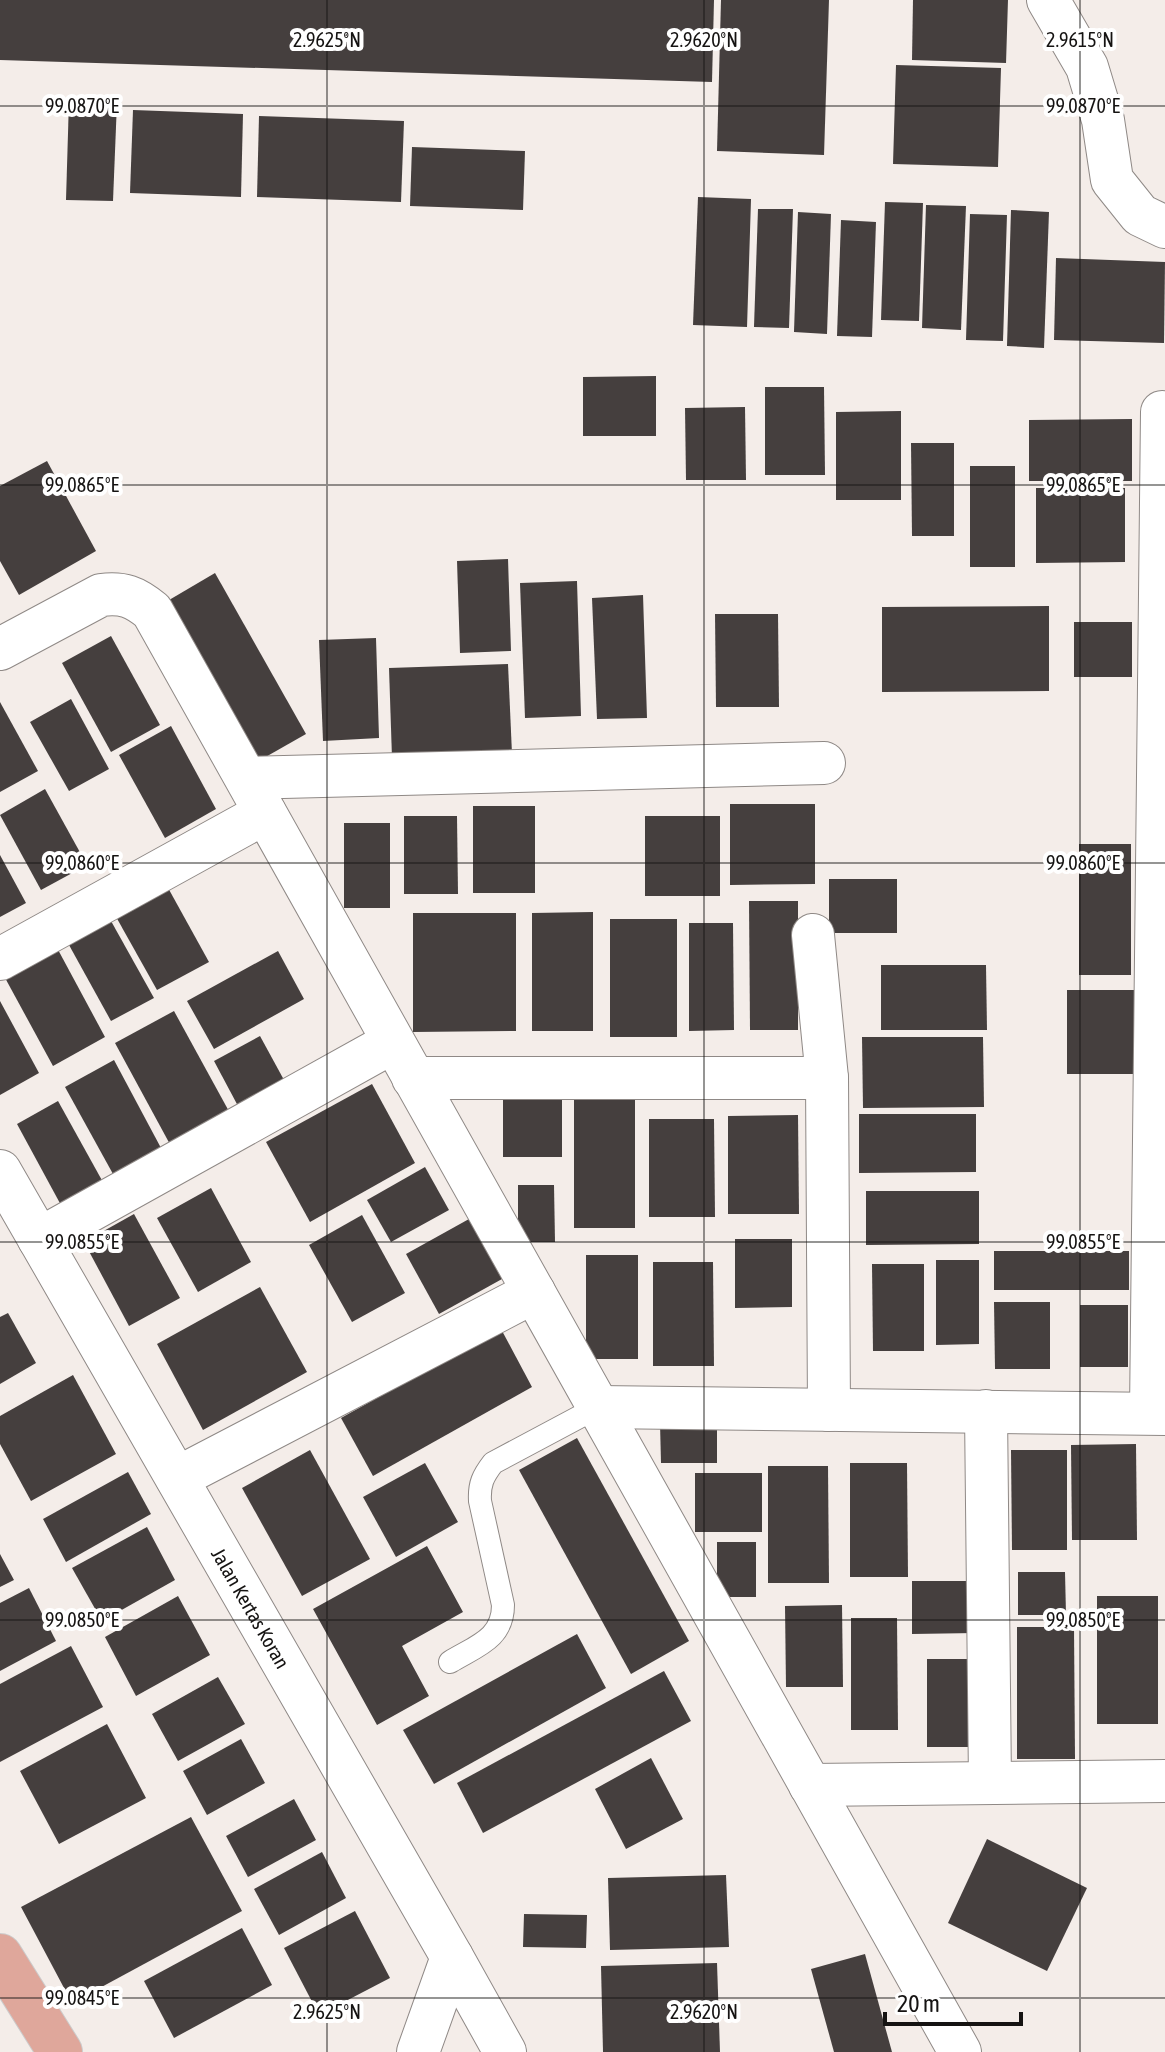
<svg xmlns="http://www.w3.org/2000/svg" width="1165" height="2052" viewBox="0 0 1165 2052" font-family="'Asap Condensed',sans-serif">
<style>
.building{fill:#453f3e}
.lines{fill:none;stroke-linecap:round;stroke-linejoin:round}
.service-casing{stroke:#8f8986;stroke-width:24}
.minor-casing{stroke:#8f8986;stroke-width:44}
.primary-casing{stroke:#cccbcb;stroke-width:46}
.service{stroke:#fff;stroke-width:22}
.minor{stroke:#fff;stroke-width:42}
.primary{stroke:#dfa79b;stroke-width:44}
.ticks{fill:none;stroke:#151312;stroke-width:2;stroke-opacity:0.45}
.labels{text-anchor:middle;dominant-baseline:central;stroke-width:8;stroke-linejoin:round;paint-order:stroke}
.street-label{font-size:20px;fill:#151312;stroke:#fff}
.ticks-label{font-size:20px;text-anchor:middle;fill:#151312;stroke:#fff;stroke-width:8;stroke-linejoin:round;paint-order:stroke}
</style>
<rect width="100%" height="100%" fill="#f4ede9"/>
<!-- building -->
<g class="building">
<path d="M0 0H714L712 82 0 60Z"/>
<path d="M721 0H829L824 155 717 151Z"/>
<path d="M913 0H1008L1006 63 912 60Z"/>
<path d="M896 65 1001 68 998 167 893 164Z"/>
<path d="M69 100 117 102 113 201 66 200Z"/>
<path d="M133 110 243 114 241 197 130 193Z"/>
<path d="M259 116 404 121 401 202 257 197Z"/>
<path d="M412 147 525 151 523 210 410 206Z"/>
<path d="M698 197 751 199 747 327 693 325Z"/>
<path d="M885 202 923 203 919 321 881 320Z"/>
<path d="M926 205 966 206 961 330 922 328Z"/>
<path d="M758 209H793L789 328 754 327Z"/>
<path d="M1011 210 1049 212 1044 348 1007 346Z"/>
<path d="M798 212 831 214 827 334 794 332Z"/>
<path d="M970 214 1007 215 1003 341 966 340Z"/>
<path d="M841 220 876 222 872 337 837 336Z"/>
<path d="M1056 258 1165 262 1164 343 1054 340Z"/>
<path d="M656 376V436H583V377Z"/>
<path d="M765 387H824L825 475H765Z"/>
<path d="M745 407 746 480H686L685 408Z"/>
<path d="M901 411V500H836V412Z"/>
<path d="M1132 419V481H1029V420Z"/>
<path d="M911 443H954V536H912Z"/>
<path d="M47 461 96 551 19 595 0 561V486Z"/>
<rect x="970" y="466" width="45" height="101"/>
<path d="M1036 488H1125V562L1036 563Z"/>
<path d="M508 559 511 651 460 653 457 561Z"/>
<path d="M215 573 306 734 255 763 164 603Z"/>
<path d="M577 581 581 716 525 718 520 583Z"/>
<path d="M643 595 647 718 597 719 592 598Z"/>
<path d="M1049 606V691L882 692V607Z"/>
<path d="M715 614H778L779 707H716Z"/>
<rect x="1074" y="622" width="58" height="55"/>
<path d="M111 636 160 725 111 752 62 663Z"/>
<path d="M376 638 379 738 323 741 319 640Z"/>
<path d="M508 664 512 754 392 758 389 668Z"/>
<path d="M71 699 109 769 69 791 30 722Z"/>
<path d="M0 702 38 771 0 792Z"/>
<path d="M171 726 216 809 165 838 119 755Z"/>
<path d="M45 789 87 865 41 890 0 815Z"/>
<path d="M730 804H815V884L730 885Z"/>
<rect x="473" y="806" width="62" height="87"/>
<path d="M404 816H457L458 894H404Z"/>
<rect x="645" y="816" width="75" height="80"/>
<rect x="344" y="823" width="46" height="85"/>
<rect x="1079" y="844" width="52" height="131"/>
<path d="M0 855 26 903 0 917Z"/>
<rect x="829" y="879" width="68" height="54"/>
<path d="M167 886 209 962 157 990 115 915Z"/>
<path d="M749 901H798V1030H750Z"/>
<path d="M593 912V1031H532V913Z"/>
<path d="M413 913H516V1031L413 1032Z"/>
<rect x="610" y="919" width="67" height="118"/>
<path d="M111 921 154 998 111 1021 69 945Z"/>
<path d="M689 923H733L734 1030 689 1031Z"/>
<path d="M56 946 105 1037 53 1066 4 976Z"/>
<path d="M278 951 304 999 214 1049 187 1001Z"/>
<path d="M881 965H986L987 1030H881Z"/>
<path d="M1067 990H1143L1144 1074H1067Z"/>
<path d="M0 1001 39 1073 0 1095Z"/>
<path d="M174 1011 231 1115 172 1148 115 1043Z"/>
<path d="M260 1036 284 1080 238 1106 214 1061Z"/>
<path d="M862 1037H983L984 1107 863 1108Z"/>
<path d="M114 1060 161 1148 113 1174 65 1087Z"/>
<path d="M372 1084 415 1163 310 1222 266 1142Z"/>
<rect x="503" y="1095" width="59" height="62"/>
<path d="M635 1099V1228H574V1100Z"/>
<path d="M58 1101 104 1184 62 1207 17 1124Z"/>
<path d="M859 1114H976V1172L859 1173Z"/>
<path d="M798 1115 799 1214H728V1116Z"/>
<path d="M649 1119H714L715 1217H649Z"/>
<path d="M425 1167 449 1210 391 1242 367 1200Z"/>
<path d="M518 1185H554L555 1242H518Z"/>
<path d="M211 1188 251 1262 198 1292 157 1218Z"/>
<path d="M866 1191H979V1244L866 1245Z"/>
<path d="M134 1214 180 1298 129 1326 84 1242Z"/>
<path d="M362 1215 405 1293 352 1322 309 1245Z"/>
<path d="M469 1219 502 1279 439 1314 406 1254Z"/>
<path d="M735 1239H792V1307L735 1308Z"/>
<rect x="994" y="1251" width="135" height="39"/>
<rect x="586" y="1255" width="52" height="104"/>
<path d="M936 1260H979V1344L936 1345Z"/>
<path d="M653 1262H713L714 1366H653Z"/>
<path d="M872 1264H924V1351H873Z"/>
<path d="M260 1287 307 1372 203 1430 157 1344Z"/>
<path d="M994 1302H1050V1369H995Z"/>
<rect x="1080" y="1305" width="48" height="62"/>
<path d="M8 1313 36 1363 0 1384V1317Z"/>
<path d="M501 1329 532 1387 373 1476 341 1418Z"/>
<path d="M73 1375 116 1454 31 1501 0 1444V1416Z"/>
<path d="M660 1423H717V1463H661Z"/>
<path d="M577 1438 689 1641 631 1674 519 1470Z"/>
<path d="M1136 1444 1137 1540H1072L1071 1445Z"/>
<path d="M310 1450 370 1559 302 1596 242 1488Z"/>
<path d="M1011 1450H1067V1550H1012Z"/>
<path d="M425 1463 458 1522 396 1557 363 1497Z"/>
<path d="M850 1463H907L908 1577H850Z"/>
<path d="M768 1466H828L829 1583H768Z"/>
<path d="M128 1472 151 1514 66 1562 43 1519Z"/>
<rect x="695" y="1473" width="67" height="59"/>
<path d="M147 1527 175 1580 102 1621 72 1568Z"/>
<rect x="717" y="1542" width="39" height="55"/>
<path d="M427 1546 463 1612 402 1646 429 1696 377 1725 313 1609Z"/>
<path d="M0 1554 14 1580 0 1587Z"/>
<path d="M1018 1572H1065L1066 1615H1018Z"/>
<path d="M912 1581H976V1633L912 1634Z"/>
<path d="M29 1588 56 1641 0 1671V1603Z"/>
<path d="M178 1596 210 1655 136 1696 105 1637Z"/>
<rect x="1097" y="1596" width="61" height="128"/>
<path d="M842 1605 843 1687H786L785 1606Z"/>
<path d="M851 1618H897L898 1730H851Z"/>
<path d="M1017 1627H1074L1075 1759H1017Z"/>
<path d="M577 1634 606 1688 434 1784 403 1730Z"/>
<path d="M71 1646 103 1707 0 1762V1684Z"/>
<path d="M927 1659H968L969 1747H927Z"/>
<path d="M664 1671 691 1721 483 1833 457 1783Z"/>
<path d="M218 1677 245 1724 178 1761 152 1714Z"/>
<path d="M107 1724 146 1798 59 1844 20 1771Z"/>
<path d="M241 1739 265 1783 207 1815 183 1771Z"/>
<path d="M651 1758 683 1819 626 1849 595 1789Z"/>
<path d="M294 1799 316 1840 248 1877 226 1836Z"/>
<path d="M191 1817 242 1911 72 2003 21 1907Z"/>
<path d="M987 1839 1087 1888 1047 1971 948 1923Z"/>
<path d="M322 1852 346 1898 279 1935 254 1889Z"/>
<path d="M726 1875 729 1947 610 1950 608 1878Z"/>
<path d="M355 1911 390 1978 319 2015 284 1948Z"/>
<path d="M524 1914 587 1915 586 1948 523 1947Z"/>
<path d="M242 1928 272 1985 174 2038 144 1981Z"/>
<path d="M865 1954 892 2052H834L811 1969Z"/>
<path d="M717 1963 720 2052H603L601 1966Z"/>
</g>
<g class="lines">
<!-- service casing -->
<g class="service-casing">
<path id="service" d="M450 1662C476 1646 503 1639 503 1605L480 1501C479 1484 483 1476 493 1463L598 1407"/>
</g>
<!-- minor casing -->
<g class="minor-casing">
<g id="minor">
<path d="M1048 0 1087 67 1103 120 1112 180 1140 215 1165 227"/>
<path d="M0 649 101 595C123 592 135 597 152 611L960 2052"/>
<path d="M247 778 824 763"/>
<path d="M813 935 827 1078 829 1410"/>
<path d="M0 959 265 813"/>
<path d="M413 1078H827"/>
<path id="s1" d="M0 1171 452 1957 418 2052"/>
<path d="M39 1239 393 1042"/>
<path d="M598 1407 1165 1414"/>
<path d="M986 1411 990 1783"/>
<path d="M1151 1413 1162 412"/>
<path d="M177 1478 534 1292"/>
<path d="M810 1785 1165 1781"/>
<path d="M452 1957 505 2052"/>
</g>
</g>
<!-- primary casing -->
<g class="primary-casing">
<path id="primary" d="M0 1956 60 2052"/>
</g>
<!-- service -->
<use href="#service" class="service"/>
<!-- minor -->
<use href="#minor" class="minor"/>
<!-- primary -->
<use href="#primary" class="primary"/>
</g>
<!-- ticks -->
<path class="ticks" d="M327 0V2052M704 0V2052M1080 0V2052M0 106H1165M0 485H1165M0 863H1165M0 1242H1165M0 1620H1165M0 1998H1165"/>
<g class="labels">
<!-- street labels -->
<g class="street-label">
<text stroke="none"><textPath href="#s1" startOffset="504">Jalan Kertas Koran</textPath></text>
</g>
</g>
<g class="ticks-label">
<text x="327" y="47">2.9625°N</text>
<text x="704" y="47">2.9620°N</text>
<text x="1080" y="47">2.9615°N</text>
<text x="1083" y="113">99.0870°E</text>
<text x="82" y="113">99.0870°E</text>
<text x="1083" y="492">99.0865°E</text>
<text x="82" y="492">99.0865°E</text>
<text x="1083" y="870">99.0860°E</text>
<text x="82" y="870">99.0860°E</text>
<text x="1083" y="1249">99.0855°E</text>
<text x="82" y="1249">99.0855°E</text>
<text x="1083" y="1627">99.0850°E</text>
<text x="82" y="1627">99.0850°E</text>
<text x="82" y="2005">99.0845°E</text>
<text x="327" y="2019">2.9625°N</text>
<text x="704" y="2019">2.9620°N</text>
</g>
<!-- scale -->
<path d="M885 2012v12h136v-12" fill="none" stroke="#151312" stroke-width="4"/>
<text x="897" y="2012" font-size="24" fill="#151312" stroke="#ffffff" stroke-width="6" paint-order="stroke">20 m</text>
</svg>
